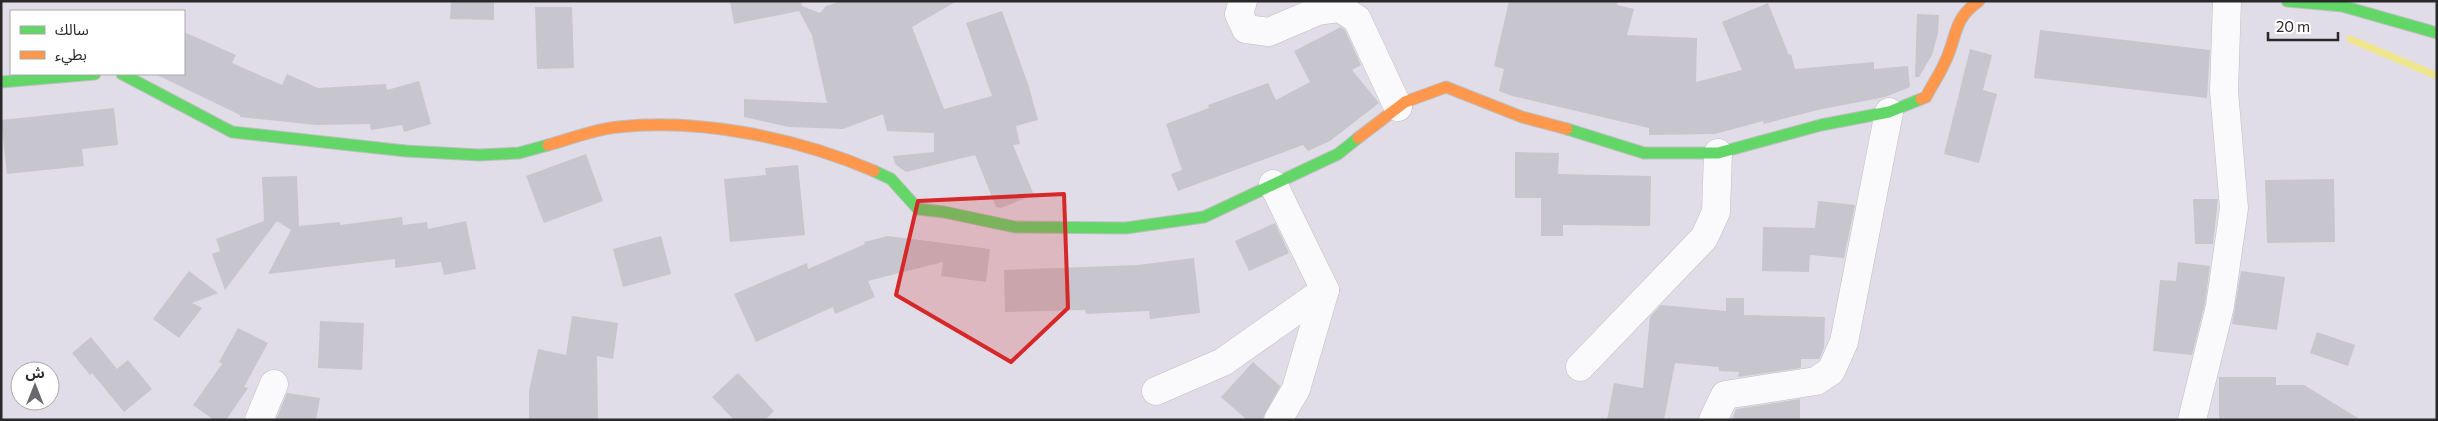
<svg xmlns="http://www.w3.org/2000/svg" width="2438" height="421" viewBox="0 0 2438 421" font-family="Commissioner,'Noto Sans Arabic',sans-serif">
<style>
.lines{fill:none;stroke-linecap:round;stroke-linejoin:round}
.stream{stroke:#efe58c;stroke-width:7}
.building{fill:#c7c5cd}
.street-casing{stroke:#bfbfc1;stroke-width:29}
.fast-casing{stroke:#bfbfc1;stroke-width:13}
.slow-casing{stroke:#bfbfc1;stroke-width:13}
.street{stroke:#fafafc;stroke-width:28}
.fast{stroke:#63d668;stroke-width:11}
.slow{stroke:#ff974d;stroke-width:11}
.marked{fill:#d62828;fill-opacity:0.2;stroke:#d62828;stroke-width:4;stroke-linejoin:round}
</style>
<rect width="100%" height="100%" fill="#e0dde8"/>
<g class="lines">
<!-- stream -->
<path class="stream" d="M2350 39 2437 76"/>
</g>
<!-- building -->
<g class="building">
<path d="M451 1H494V20L450 19Z"/>
<path d="M730 1H801L802 6 820 13 826 6 841 1H957L912 27 944 109 992 96 966 23 1002 11 1029 87 1038 120 1016 126 1020 144 1013 145 1034 195 1001 208 996 207 975 155 906 172 895 164 893 156 934 152V133L887 131 883 114 843 129 789 127 744 117V99L827 103 812 35 799 11 734 24Z"/>
<path d="M1509 1H1618L1617 5 1634 9 1627 35 1697 38 1696 82 1742 70 1722 22 1768 3 1789 55 1791 54 1795 69 1874 62V69L1908 66 1910 87 1885 97 1818 110 1764 124 1763 121 1715 134 1649 135V128L1512 96 1499 91 1504 69 1494 66Z"/>
<path d="M535 7H572L574 68 537 69Z"/>
<path d="M1917 14 1939 15 1938 33 1932 55 1919 77H1915Z"/>
<path d="M1341 27 1345 30 1361 65 1352 70 1379 103 1330 141 1308 151 1303 145 1178 191 1171 174 1182 170 1166 124 1209 108 1208 105 1268 83 1276 100 1310 82 1294 51Z"/>
<path d="M2040 30 2210 50 2207 98 2034 78Z"/>
<path d="M184 32 236 55 232 63 282 85 287 74 318 88 386 84 387 90 419 81 431 124 404 132 402 125 371 130 370 124 316 125 240 117V115L155 74H184Z"/>
<path d="M1970 49 1992 55 1983 90 1997 94 1979 163 1944 154Z"/>
<path d="M114 108 118 145 82 149 84 166 7 174 1 120Z"/>
<path d="M1515 152 1559 153 1558 174 1651 176 1650 226 1563 225V236H1541V198H1515Z"/>
<path d="M586 154 603 201 544 223 526 176Z"/>
<path d="M798 165 805 235 730 242 724 179 766 175 765 168Z"/>
<path d="M297 176 299 226 340 222V225L402 217 403 225 427 222 428 229 466 221 476 269 444 275 441 262 395 268V259L268 274 291 230 277 221 225 290 212 254 220 251 216 239 264 221 262 177Z"/>
<path d="M2334 179 2335 242 2267 243 2265 180Z"/>
<path d="M2193 199H2218L2213 244H2195Z"/>
<path d="M1818 201 1855 205 1844 258 1810 255 1809 272 1762 271 1763 227 1815 228Z"/>
<path d="M1275 223 1289 253 1249 271 1235 241Z"/>
<path d="M661 236 671 274 623 287 613 249Z"/>
<path d="M888 236 990 249 986 282 941 276 943 262 868 281 875 297 835 314 833 307 756 342 734 294 807 263 808 269 865 244 864 242Z"/>
<path d="M1194 258 1200 313 1150 319 1149 311 1086 314 1085 310 1005 312 1004 270 1138 265Z"/>
<path d="M2178 262 2210 266 2205 303 2192 355 2153 351 2160 280 2176 281Z"/>
<path d="M189 271 218 293 192 303 202 308 179 338 153 319Z"/>
<path d="M2241 271 2285 277 2277 330 2232 324Z"/>
<path d="M1726 298H1744V315L1825 317 1824 348 1819 359H1801V368L1738 377 1739 372 1719 371V367L1675 363 1664 420H1607L1614 383 1643 388 1650 317 1661 305 1726 311Z"/>
<path d="M572 316 618 323 613 359 597 356 598 420H529V391L538 349 566 355Z"/>
<path d="M320 321 364 323 362 370 318 368Z"/>
<path d="M238 328 268 343 244 387 248 388 226 420H214L193 405 222 364 219 362Z"/>
<path d="M2317 332 2355 345 2348 366 2310 353Z"/>
<path d="M91 337 117 369 128 360 152 389 124 412 92 373 90 375 72 353Z"/>
<path d="M1253 362 1280 386 1262 420H1247L1221 397Z"/>
<path d="M738 373 774 411 765 420H734L712 397Z"/>
<path d="M2219 377H2276V385H2304L2361 420H2219Z"/>
<path d="M287 393 320 398 316 420H276Z"/>
<path d="M1800 399V420H1732L1736 409Z"/>
</g>
<g class="lines">
<!-- street casing -->
<g class="street-casing">
<g id="street">
<path d="M1243 1 1239 14 1246 29 1269 32 1318 11 1340 8 1357 19 1398 107"/>
<path d="M1273 184 1325 290 1296 389 1278 420"/>
<path d="M1580 367 1704 238 1716 212 1718 153"/>
<path d="M1156 391 1223 362 1325 290"/>
<path d="M259 420 274 384"/>
<path d="M1713 420 1725 395 1816 381 1831 371 1844 342 1889 112"/>
<path d="M2192 420 2220 306 2234 208 2224 91 2227 1"/>
</g>
</g>
<!-- fast casing -->
<g class="fast-casing">
<g id="fast">
<path d="M2287 1 2342 6 2437 33"/>
<path d="M122 74 232 132 406 151 479 155 519 153 548 145"/>
<path d="M1 82 95 74"/>
<path d="M1567 129 1644 153H1718L1821 125 1889 112 1921 99"/>
<path d="M874 171 891 179 918 209 944 212 1015 227 1126 228 1204 217 1338 154 1358 138"/>
</g>
</g>
<!-- slow casing -->
<g class="slow-casing">
<g id="slow">
<path d="M1921 99 1926 97C1932 85 1940 74 1945 62 1958 35 1952 20 1979 1"/>
<path d="M1358 138 1405 102 1446 87 1522 117 1567 129"/>
<path d="M548 145C570 139 595 129 618 127 701 118 797 138 874 171"/>
</g>
</g>
<!-- street -->
<use href="#street" class="street"/>
<!-- fast -->
<use href="#fast" class="fast"/>
<!-- slow -->
<use href="#slow" class="slow"/>
</g>
<!-- marked area -->
<path class="marked" d="M1064 194 1068 308 1011 362 896 295 918 201Z"/>
<!-- border -->
<rect width="2438" height="421" fill="none" stroke="#292929" stroke-width="5"/>
<!-- legend -->
<rect x="10" y="10" width="175" height="65" fill="#ffffff" stroke="#a9a9a9"/>
<rect x="20" y="26" width="25" height="8" fill="#63d668" stroke="#a9a9a9"/>
<text x="55" y="35" font-size="15" fill="#292929">سالك</text>
<rect x="20" y="51" width="25" height="8" fill="#ff974d" stroke="#a9a9a9"/>
<text x="55" y="60" font-size="15" fill="#292929">بطيء</text>
<!-- north arrow -->
<g transform="translate(35 386)"><circle r="24" fill="#ffffff" stroke="#a9a9a9"/>
<path d="M0-4L9 19L0 12L-9 19Z" fill="#69686c"/>
<text y="-8" font-size="14" font-weight="bold" text-anchor="middle" fill="#292929">ش</text>
</g>
<!-- scale -->
<path d="M2268 32v8h70v-8" fill="none" stroke="#292929" stroke-width="2.5"/>
<text x="2276" y="32" font-size="15" fill="#292929" stroke="#ffffff" stroke-width="4" paint-order="stroke">20 m</text>
</svg>
